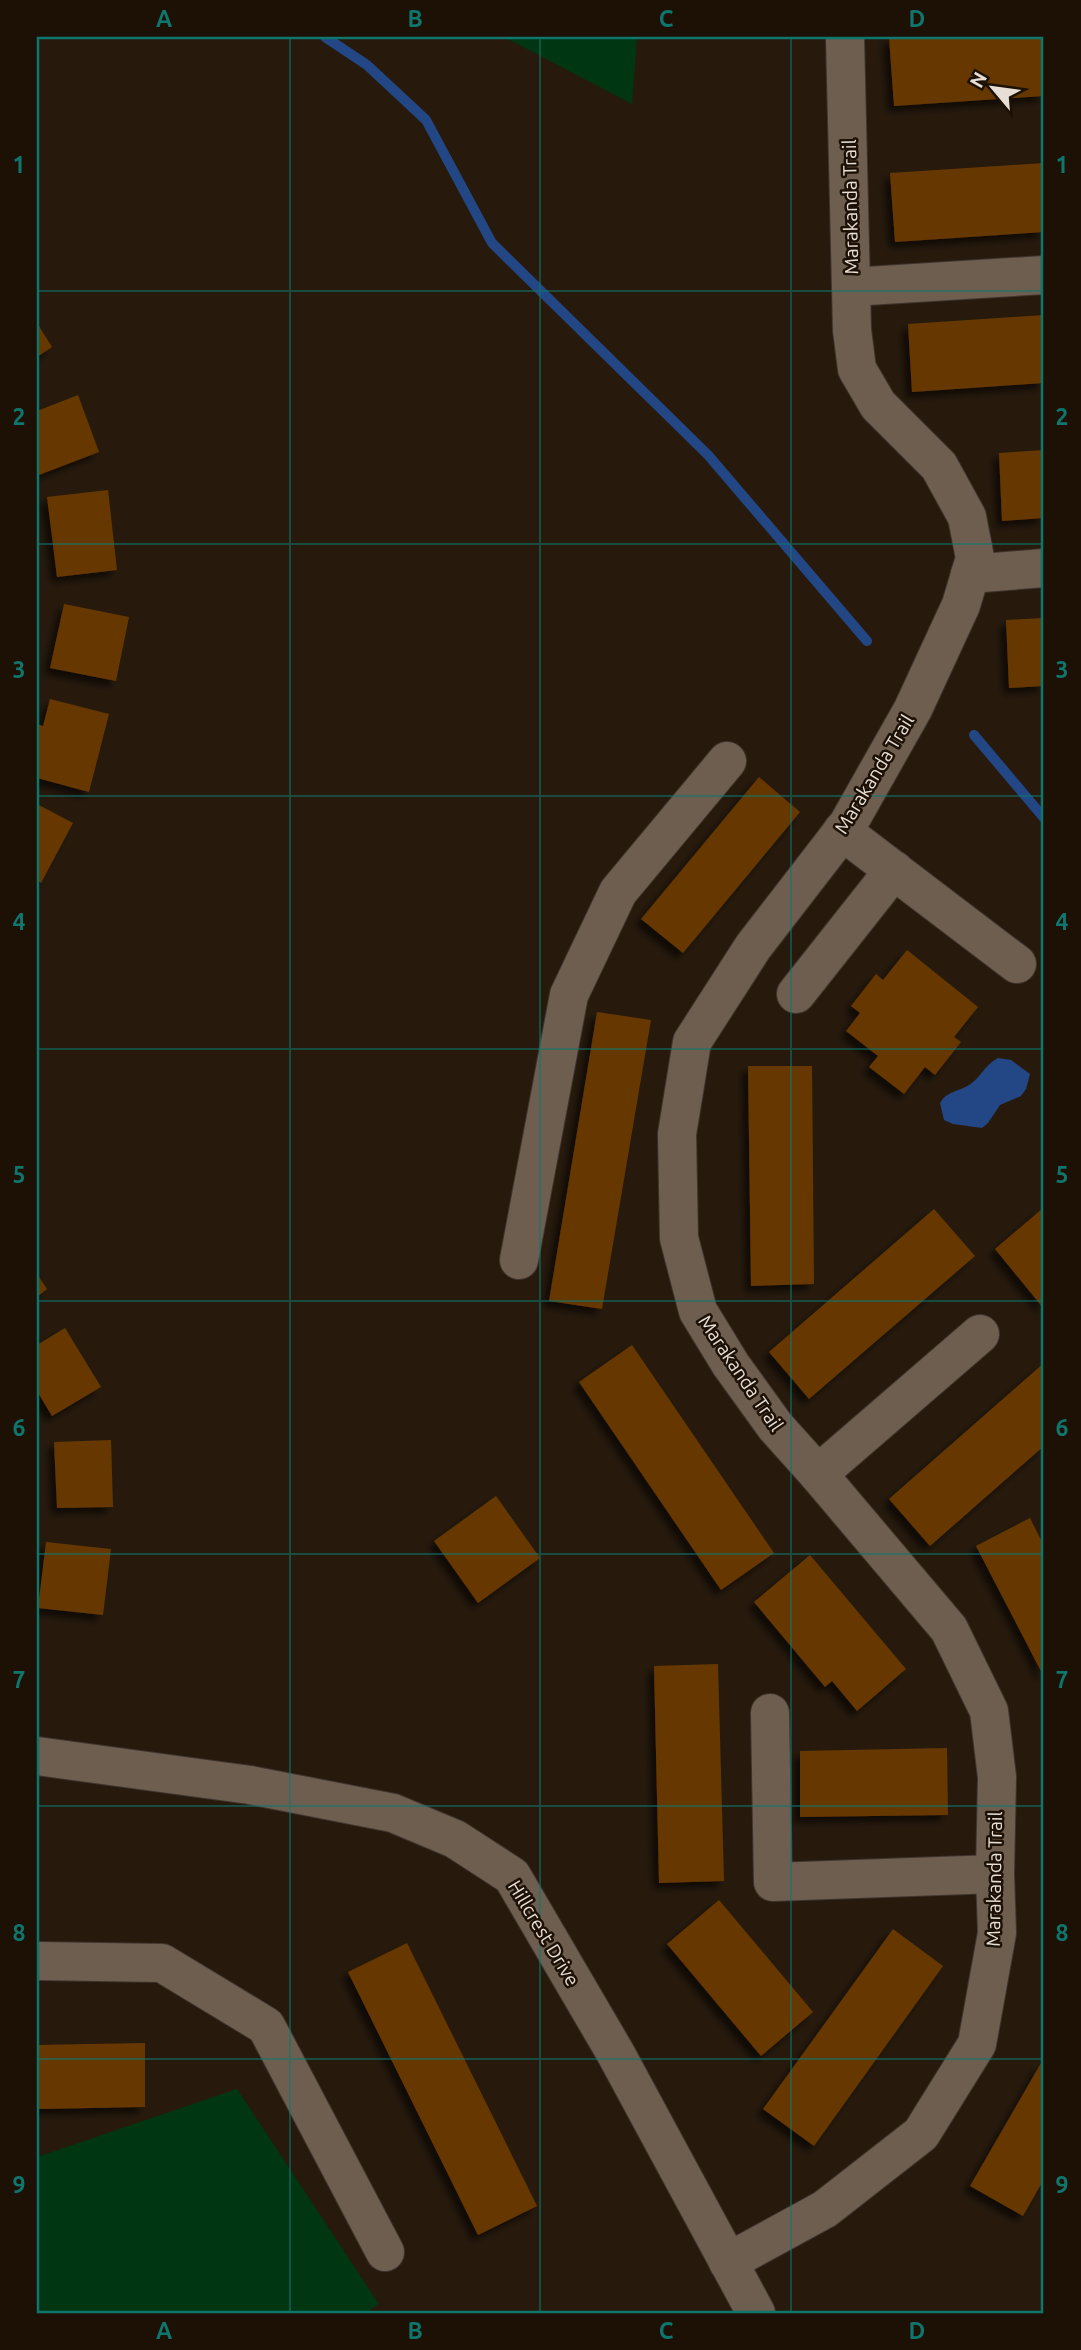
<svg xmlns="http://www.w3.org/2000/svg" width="1081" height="2350" viewBox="0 0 1081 2350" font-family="Ubuntu,sans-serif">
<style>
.green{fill:#003612}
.water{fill:#224784}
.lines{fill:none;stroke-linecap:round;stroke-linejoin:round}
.stream{stroke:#224784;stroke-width:10}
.building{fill:#663800;filter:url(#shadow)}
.minor-casing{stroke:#3f352f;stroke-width:40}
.minor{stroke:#6e5e50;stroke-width:38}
.grid{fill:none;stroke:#0f766e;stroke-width:2;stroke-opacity:0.55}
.labels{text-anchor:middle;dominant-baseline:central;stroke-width:5;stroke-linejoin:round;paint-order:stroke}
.street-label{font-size:19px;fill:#e7ded5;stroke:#1d1105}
.neatline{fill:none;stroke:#0f766e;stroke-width:2.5}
.grid-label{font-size:23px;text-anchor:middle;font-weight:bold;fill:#0f766e}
</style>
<defs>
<filter id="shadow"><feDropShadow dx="-6" dy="6" stdDeviation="3.5" flood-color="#0009"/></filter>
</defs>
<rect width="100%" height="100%" fill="#271a0d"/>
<!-- green -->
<g class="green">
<path d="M504 37H637L632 104Z"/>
<path d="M237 2089 379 2304 366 2313H37V2157Z"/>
</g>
<!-- water -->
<path class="water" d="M998 1058 1011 1060 1030 1074 1026 1089 1021 1096 1000 1105 988 1123 982 1128 953 1124 944 1120 940 1103C947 1091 958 1092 969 1085 981 1078 984 1065 998 1058Z"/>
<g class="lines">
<!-- stream -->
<g class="stream">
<path d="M325 37 367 65 426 120 492 243 708 455 867 641"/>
<path d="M974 735 1044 818"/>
</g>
</g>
<!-- building -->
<g class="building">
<path d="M889 37H1044V96L894 106Z"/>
<path d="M1044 163V232L895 242 890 173Z"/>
<path d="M1044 315V383L912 392 908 324Z"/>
<path d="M37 323 52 347 37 357Z"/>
<path d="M78 395 99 452 39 475 37 470V411Z"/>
<path d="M1044 450V518L1002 521 999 453Z"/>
<path d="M108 490 117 570 57 577 47 497Z"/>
<path d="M64 604 129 617 116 681 50 668Z"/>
<path d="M1044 618V686L1009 688 1006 620Z"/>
<path d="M50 699 109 714 89 792 37 778V724L43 726Z"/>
<path d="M759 777 800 812 683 953 641 919Z"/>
<path d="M37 804 73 823 41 883 37 880Z"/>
<path d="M907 950 978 1007 954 1037 961 1042 935 1075 925 1067 904 1094 869 1067 878 1056 846 1031 860 1013 851 1006 876 974 883 980Z"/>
<path d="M597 1012 651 1020 602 1309 549 1301Z"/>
<path d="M748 1066H812L814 1284 751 1286Z"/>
<path d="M934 1209 975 1256 809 1399 769 1352Z"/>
<path d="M1042 1209 1044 1212V1309L995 1249Z"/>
<path d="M37 1274 47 1289 37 1297Z"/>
<path d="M65 1328 101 1387 52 1416 37 1391V1345Z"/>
<path d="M632 1345 774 1553 721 1590 579 1382Z"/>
<path d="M1044 1363V1446L930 1546 889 1499Z"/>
<path d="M111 1440 113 1507 57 1508 54 1442Z"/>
<path d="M496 1496 540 1558 478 1603 434 1541Z"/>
<path d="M1030 1518 1044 1546V1677L976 1546Z"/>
<path d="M46 1542 111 1549 103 1615 38 1608Z"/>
<path d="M810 1555 906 1669 857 1711 832 1681 825 1687 754 1602Z"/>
<path d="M718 1664 724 1881 659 1883 654 1666Z"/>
<path d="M947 1748 948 1815 800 1817V1751Z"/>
<path d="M719 1900 813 2012 761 2056 667 1944Z"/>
<path d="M893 1929 943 1966 814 2146 763 2109Z"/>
<path d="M407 1943 537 2206 478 2235 348 1972Z"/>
<path d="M145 2043V2107L37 2109V2045Z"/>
<path d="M1041 2063 1044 2065V2179L1023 2216 970 2186Z"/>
</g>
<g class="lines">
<!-- minor casing -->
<g class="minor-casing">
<g id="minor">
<path d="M851 287 1044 275"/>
<path d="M970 574 1044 568"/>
<path d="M842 831 1017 964"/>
<path d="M796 994 894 870"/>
<path d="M519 1260 569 995 618 892 727 761"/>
<path d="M818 1474 775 1426 731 1365 698 1311 679 1238 677 1134 692 1042 753 947 848 824 913 709 961 605 975 558 967 517 939 466 878 405 857 369 852 330 845 37"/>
<path d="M770 1713 773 1882 995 1874"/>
<path d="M37 1756 250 1785 393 1813 455 1839 512 1876 616 2054 756 2313"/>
<path d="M37 1961 162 1963 266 2026 385 2252"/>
<path d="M728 2262 825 2209 921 2134 977 2044 997 1933 995 1874 997 1777 989 1711 949 1629 818 1474 980 1334"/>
</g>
</g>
<!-- minor -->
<use href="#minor" class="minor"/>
</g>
<!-- grid -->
<path class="grid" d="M290 37V2313M540 37V2313M791 37V2313M37 291H1044M37 544H1044M37 796H1044M37 1049H1044M37 1301H1044M37 1554H1044M37 1806H1044M37 2059H1044"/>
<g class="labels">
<!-- street labels -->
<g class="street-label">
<text transform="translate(850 207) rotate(-91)">Marakanda Trail</text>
<text transform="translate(874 774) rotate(-59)">Marakanda Trail</text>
<text transform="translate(741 1373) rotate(56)">Marakanda Trail</text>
<text transform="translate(994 1879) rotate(-89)">Marakanda Trail</text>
<text transform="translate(544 1933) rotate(59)">Hillcrest Drive</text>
</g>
</g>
<!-- border -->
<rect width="1081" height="2350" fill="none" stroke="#1d1105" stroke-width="77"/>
<!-- north arrow -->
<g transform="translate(993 88) rotate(299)" stroke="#1d1105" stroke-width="5" paint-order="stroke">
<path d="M0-5L12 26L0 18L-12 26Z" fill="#e7ded5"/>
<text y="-10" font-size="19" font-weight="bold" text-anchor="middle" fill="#e7ded5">N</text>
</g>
<rect x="38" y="38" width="1004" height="2274" class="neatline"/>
<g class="grid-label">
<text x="164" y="27">A</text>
<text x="415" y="27">B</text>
<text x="666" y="27">C</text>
<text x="917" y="27">D</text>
<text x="19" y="173">1</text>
<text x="1062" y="173">1</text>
<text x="19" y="425">2</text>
<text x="1062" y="425">2</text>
<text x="19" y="678">3</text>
<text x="1062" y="678">3</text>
<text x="19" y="930">4</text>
<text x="1062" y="930">4</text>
<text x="19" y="1183">5</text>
<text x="1062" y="1183">5</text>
<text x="19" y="1436">6</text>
<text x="1062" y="1436">6</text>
<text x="19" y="1688">7</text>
<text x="1062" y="1688">7</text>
<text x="19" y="1941">8</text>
<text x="1062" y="1941">8</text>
<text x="19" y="2193">9</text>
<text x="1062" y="2193">9</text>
<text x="164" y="2339">A</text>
<text x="415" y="2339">B</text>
<text x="666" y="2339">C</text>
<text x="917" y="2339">D</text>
</g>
</svg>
